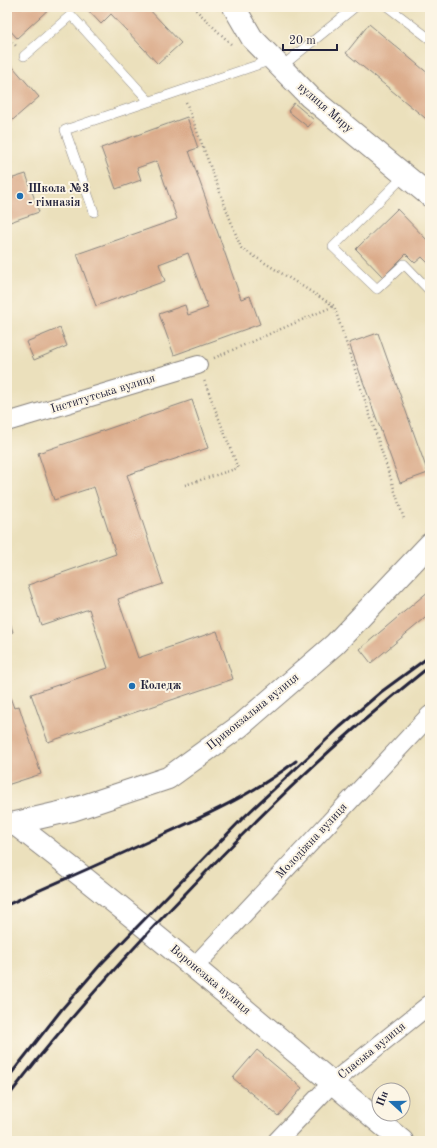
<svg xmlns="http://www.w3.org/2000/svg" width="437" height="1148" viewBox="0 0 437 1148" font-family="'Old Standard TT',serif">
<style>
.building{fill:#dbac8b}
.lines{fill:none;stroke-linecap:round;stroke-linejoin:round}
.lane-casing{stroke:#86817c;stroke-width:10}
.street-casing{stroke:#86817c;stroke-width:20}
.secondary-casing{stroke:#86817c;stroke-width:24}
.primary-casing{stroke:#86817c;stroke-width:24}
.path{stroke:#86817c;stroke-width:2.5;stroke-dasharray:1 3;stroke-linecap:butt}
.lane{stroke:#fff;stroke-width:9}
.street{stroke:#fff;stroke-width:18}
.secondary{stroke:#fff;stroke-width:22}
.primary{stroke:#fff;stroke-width:22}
.rail{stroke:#22223b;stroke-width:3}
.poi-dot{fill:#1f6fb2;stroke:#fcf5e5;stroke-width:1.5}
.labels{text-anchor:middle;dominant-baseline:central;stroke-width:4;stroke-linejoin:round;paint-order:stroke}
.street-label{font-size:12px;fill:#22223b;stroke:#fcf5e5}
.poi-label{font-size:12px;font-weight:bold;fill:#22223b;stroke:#fcf5e5;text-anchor:start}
</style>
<rect width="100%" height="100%" fill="#fcf5e5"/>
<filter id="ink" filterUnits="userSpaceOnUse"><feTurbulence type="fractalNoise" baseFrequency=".025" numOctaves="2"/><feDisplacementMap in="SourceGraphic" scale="8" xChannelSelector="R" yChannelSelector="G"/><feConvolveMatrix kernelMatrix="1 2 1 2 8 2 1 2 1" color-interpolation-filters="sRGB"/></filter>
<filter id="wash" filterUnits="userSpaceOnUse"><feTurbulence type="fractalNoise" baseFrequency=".012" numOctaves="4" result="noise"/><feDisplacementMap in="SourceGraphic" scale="16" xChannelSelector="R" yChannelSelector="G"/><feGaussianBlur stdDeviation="0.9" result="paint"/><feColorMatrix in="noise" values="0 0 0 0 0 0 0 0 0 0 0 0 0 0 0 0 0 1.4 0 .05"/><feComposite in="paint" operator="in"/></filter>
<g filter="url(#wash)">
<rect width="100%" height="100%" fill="#ebe0bc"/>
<g id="blocks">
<!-- building -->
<g class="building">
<path d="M7 7H51L17 38 7 27Z"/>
<path d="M85 7H147L181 43 158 64 111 14 101 24Z"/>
<path d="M369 24 430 75V122L346 53Z"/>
<path d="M7 60 39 97 7 125Z"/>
<path d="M294 103 314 120 308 127 288 111Z"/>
<path d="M187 117 198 148 189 151 241 299 250 296 260 324 174 355 159 314 185 305 188 315 208 308 188 253 159 264 165 281 96 306 77 254 177 219 157 161 137 168 141 180 116 189 101 148Z"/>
<path d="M26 174 39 212 7 223V180Z"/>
<path d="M397 209 430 243V265L422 257 415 263 406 254 383 277 356 249Z"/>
<path d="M60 328 67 346 34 360 26 342Z"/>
<path d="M378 333 428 473 400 483 349 343Z"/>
<path d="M192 400 208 448 127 475 163 584 118 599 138 658 217 631 233 679 48 742 31 694 108 668 89 609 41 625 28 585 116 554 94 487 54 500 38 453Z"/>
<path d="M430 590V614L371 663 360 649Z"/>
<path d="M7 613 13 632 7 634Z"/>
<path d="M7 689 14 708 19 706 41 774 7 785Z"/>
<path d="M257 1050 302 1088 278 1116 233 1078Z"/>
</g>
</g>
</g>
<g filter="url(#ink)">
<use href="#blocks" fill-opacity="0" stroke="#86817c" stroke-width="1"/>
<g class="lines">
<!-- lane casing -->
<g class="lane-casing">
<g id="lane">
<path d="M388 7 430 39"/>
<path d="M24 56 71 15 149 101"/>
<path d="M281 67 355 7"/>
<path d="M404 175 397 183 333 247 377 289 404 264 430 291"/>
<path d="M94 212 65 130 272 60"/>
</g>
</g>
<!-- street casing -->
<g class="street-casing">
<g id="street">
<path d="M7 422 198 365"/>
<path d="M194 967 430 715"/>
<path d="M277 1141 332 1083 430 1004"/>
</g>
</g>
<!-- secondary casing -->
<g class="secondary-casing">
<g id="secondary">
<path d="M234 7 252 38 310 97 430 196"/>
<path d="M15 824C147 925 273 1034 402 1141"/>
</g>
</g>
<!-- primary casing -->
<g class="primary-casing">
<path id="primary" d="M7 825 72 810 168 778 240 726 335 644 430 544"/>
</g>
<!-- path -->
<g class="path">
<path d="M193 7 233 46"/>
<path d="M7 36 16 46"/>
<path d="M186 102 241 248 334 306 404 519"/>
<path d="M214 358 334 306"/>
<path d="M185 485 238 468 204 380"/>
</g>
<!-- lane -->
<use href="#lane" class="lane"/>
<!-- street -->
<use href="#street" class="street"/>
<!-- secondary -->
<use href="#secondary" class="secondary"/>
<!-- primary -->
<use href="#primary" class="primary"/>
<!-- rail -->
<g class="rail">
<path d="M7 905C58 882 109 860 160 836 207 815 255 793 296 761"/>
<path d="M7 1079 62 1009 101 964 242 819 340 727 381 692 430 656"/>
<path d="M7 1098C62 1026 122 959 185 894 239 837 294 782 353 730 378 708 404 687 430 666"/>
</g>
</g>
</g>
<!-- markers -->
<g class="poi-dot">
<circle cx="20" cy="196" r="4"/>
<circle cx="132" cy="686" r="4"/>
</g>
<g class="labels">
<!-- street labels -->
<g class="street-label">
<text transform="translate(325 108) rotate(41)">вулиця Миру</text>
<text transform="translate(103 394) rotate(-17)">Інститутська вулиця</text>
<text transform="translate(253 712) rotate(-39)">Привокзальна вулиця</text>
<text transform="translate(312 841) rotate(-47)">Молодіжна вулиця</text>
<text transform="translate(210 980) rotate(40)">Воронезька вулиця</text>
<text transform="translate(372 1051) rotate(-39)">Спаська вулиця</text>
</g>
<!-- poi labels -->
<g class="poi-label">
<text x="28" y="189">Школа №3<tspan x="28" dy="14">- гімназія</tspan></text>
<text x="140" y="686">Коледж</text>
</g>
</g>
<!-- margin -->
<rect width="437" height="1148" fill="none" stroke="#fcf5e5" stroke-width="24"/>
<!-- north arrow -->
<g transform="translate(391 1102) rotate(291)"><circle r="19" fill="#fcf5e5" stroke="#a5a1a1"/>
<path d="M0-3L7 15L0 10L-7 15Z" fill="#1f6fb2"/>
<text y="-6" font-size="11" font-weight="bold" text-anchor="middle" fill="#22223b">Пн</text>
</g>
<!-- scale -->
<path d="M283 44v6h54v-6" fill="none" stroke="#22223b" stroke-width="2"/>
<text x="289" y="44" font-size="12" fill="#22223b" stroke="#fcf5e5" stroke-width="3" paint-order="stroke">20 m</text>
</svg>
